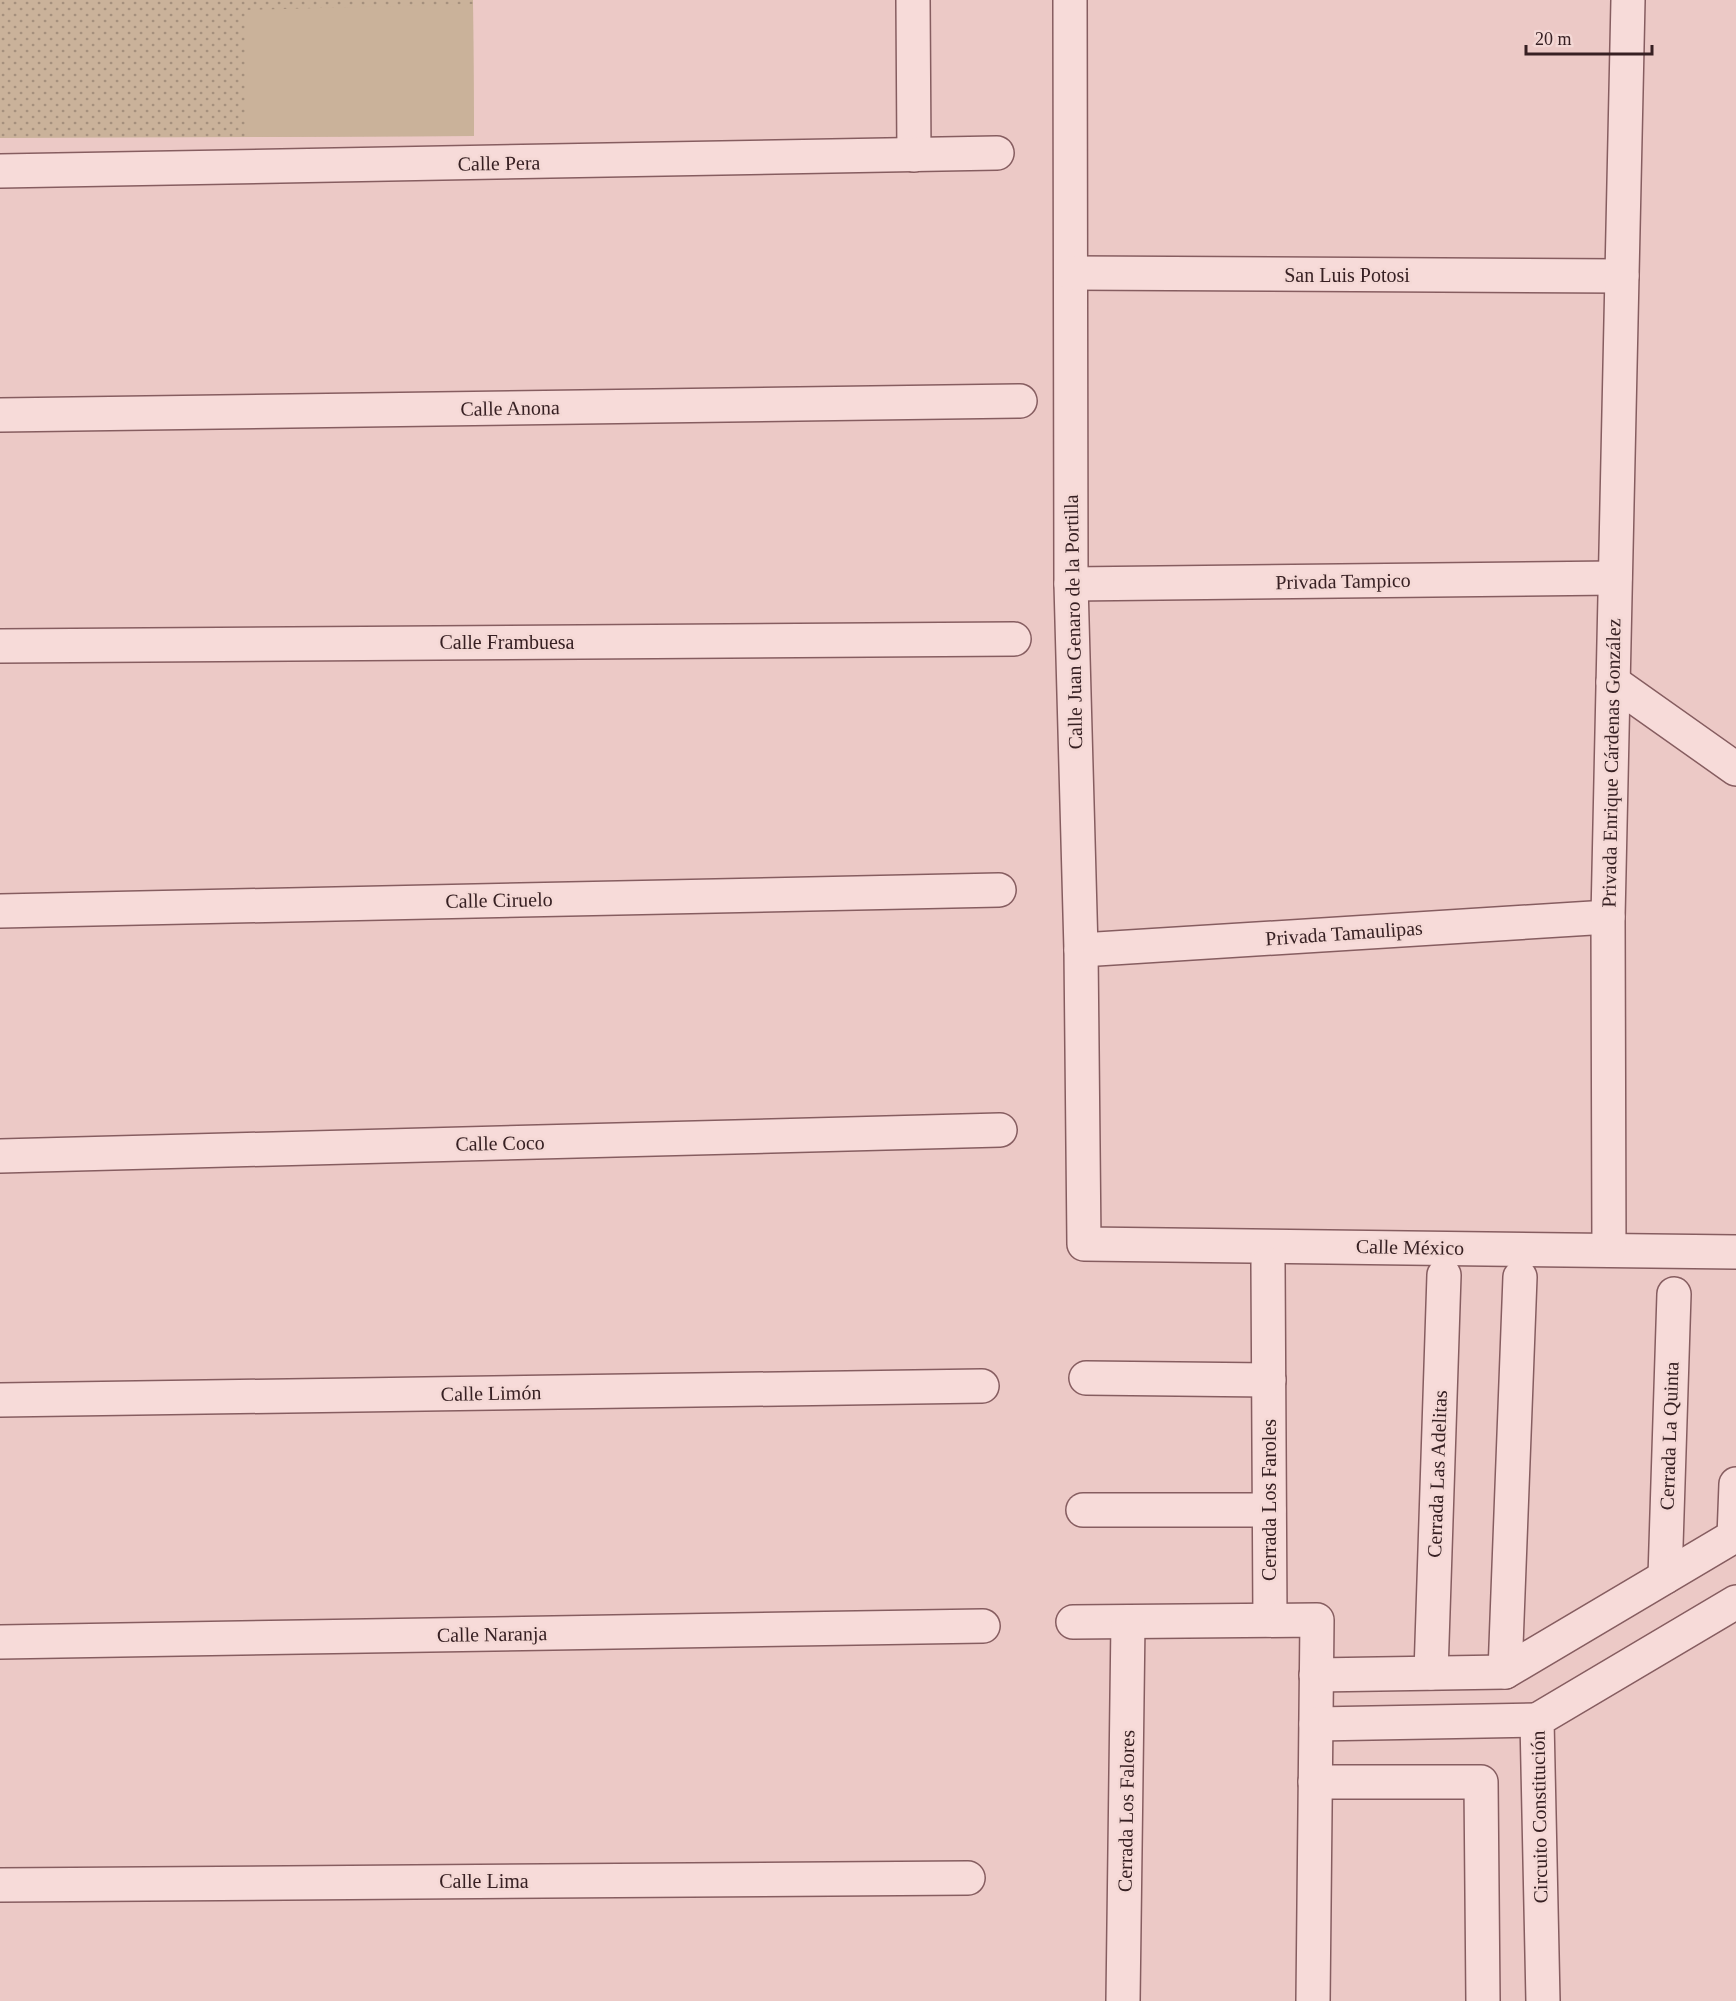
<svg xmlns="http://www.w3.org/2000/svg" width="1736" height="2001" viewBox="0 0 1736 2001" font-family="'Times New Roman',serif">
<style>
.green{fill:url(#green-dots)}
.pitch{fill:#cab29a}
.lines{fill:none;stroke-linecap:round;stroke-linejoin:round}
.minor-casing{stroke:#865d60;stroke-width:36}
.minor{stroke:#f7dbd9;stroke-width:33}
.labels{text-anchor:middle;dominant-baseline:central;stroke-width:5;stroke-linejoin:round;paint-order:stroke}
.street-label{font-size:20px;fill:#372023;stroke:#f4d8d5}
</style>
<defs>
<pattern id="green-dots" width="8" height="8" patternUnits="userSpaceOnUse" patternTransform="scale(1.5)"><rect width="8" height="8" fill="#cab29a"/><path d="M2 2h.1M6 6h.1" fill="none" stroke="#a5907d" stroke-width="1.8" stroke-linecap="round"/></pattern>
</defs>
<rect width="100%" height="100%" fill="#ecc9c6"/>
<!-- green -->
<path class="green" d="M0 0H473L474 136 0 138Z"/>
<!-- pitch -->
<path class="pitch" d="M473 4 474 136 246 137V10Z"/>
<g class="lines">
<!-- minor casing -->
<g class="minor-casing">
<g id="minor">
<path d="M913 0 914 155"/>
<path d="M1070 0 1071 584 1081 950 1084 1244 1736 1252"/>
<path d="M0 171 997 153"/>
<path d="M1071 273 1622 276"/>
<path d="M0 415 1020 401"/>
<path d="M1071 584 1615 578"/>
<path d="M0 646 1014 639"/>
<path d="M1613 682 1736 769"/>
<path d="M0 911 999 890"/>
<path d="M1081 950 1608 917"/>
<path d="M0 1156 1000 1130"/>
<path d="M1609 1250 1608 917 1628 0"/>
<path d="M1268 1264 1270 1620"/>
<path d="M1086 1378 1269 1380"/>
<path d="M0 1400 982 1386"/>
<path d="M1083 1510H1269"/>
<path d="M1734 1537 1736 1484"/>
<path d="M1665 1577 1674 1294"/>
<path d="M1073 1622 1317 1620 1313 2001"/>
<path d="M0 1642 983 1626"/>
<path d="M1505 1672 1520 1277"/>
<path d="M1431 1673 1444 1275"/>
<path d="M1316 1675 1505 1672 1736 1535"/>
<path d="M1316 1724 1537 1720"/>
<path d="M1315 1782H1481L1483 2001"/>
<path d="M0 1885 968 1878"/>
<path d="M1123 2001 1128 1622"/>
<path d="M1543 2001 1537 1720 1736 1602"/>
</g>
</g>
<!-- minor -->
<use href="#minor" class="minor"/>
</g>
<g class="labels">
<!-- street labels -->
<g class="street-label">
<text transform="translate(499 163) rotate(-1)">Calle Pera</text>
<text x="1347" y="275">San Luis Potosi</text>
<text transform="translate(510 408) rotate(-1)">Calle Anona</text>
<text transform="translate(1343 581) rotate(-1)">Privada Tampico</text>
<text transform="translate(1073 622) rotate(-91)">Calle Juan Genaro de la Portilla</text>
<text x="507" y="642">Calle Frambuesa</text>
<text transform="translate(1611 763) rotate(-89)">Privada Enrique Cárdenas González</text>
<text transform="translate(499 900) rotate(-1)">Calle Ciruelo</text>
<text transform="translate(1344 933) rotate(-4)">Privada Tamaulipas</text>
<text transform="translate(500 1143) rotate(-1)">Calle Coco</text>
<text transform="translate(1410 1247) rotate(1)">Calle México</text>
<text transform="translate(491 1393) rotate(-1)">Calle Limón</text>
<text transform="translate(1669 1436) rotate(-88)">Cerrada La Quinta</text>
<text transform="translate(1437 1474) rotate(-88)">Cerrada Las Adelitas</text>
<text transform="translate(1269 1500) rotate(-90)">Cerrada Los Faroles</text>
<text transform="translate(492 1634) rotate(-1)">Calle Naranja</text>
<text transform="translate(1126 1811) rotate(-89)">Cerrada Los Falores</text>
<text transform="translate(1539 1817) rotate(-91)">Circuito Constitución</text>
<text x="484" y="1881">Calle Lima</text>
</g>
</g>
<!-- scale -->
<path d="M1526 45v9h126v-9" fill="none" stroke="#372023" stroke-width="3"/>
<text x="1535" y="45" font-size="18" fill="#372023" stroke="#f4d8d5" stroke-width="4.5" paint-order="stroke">20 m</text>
</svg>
